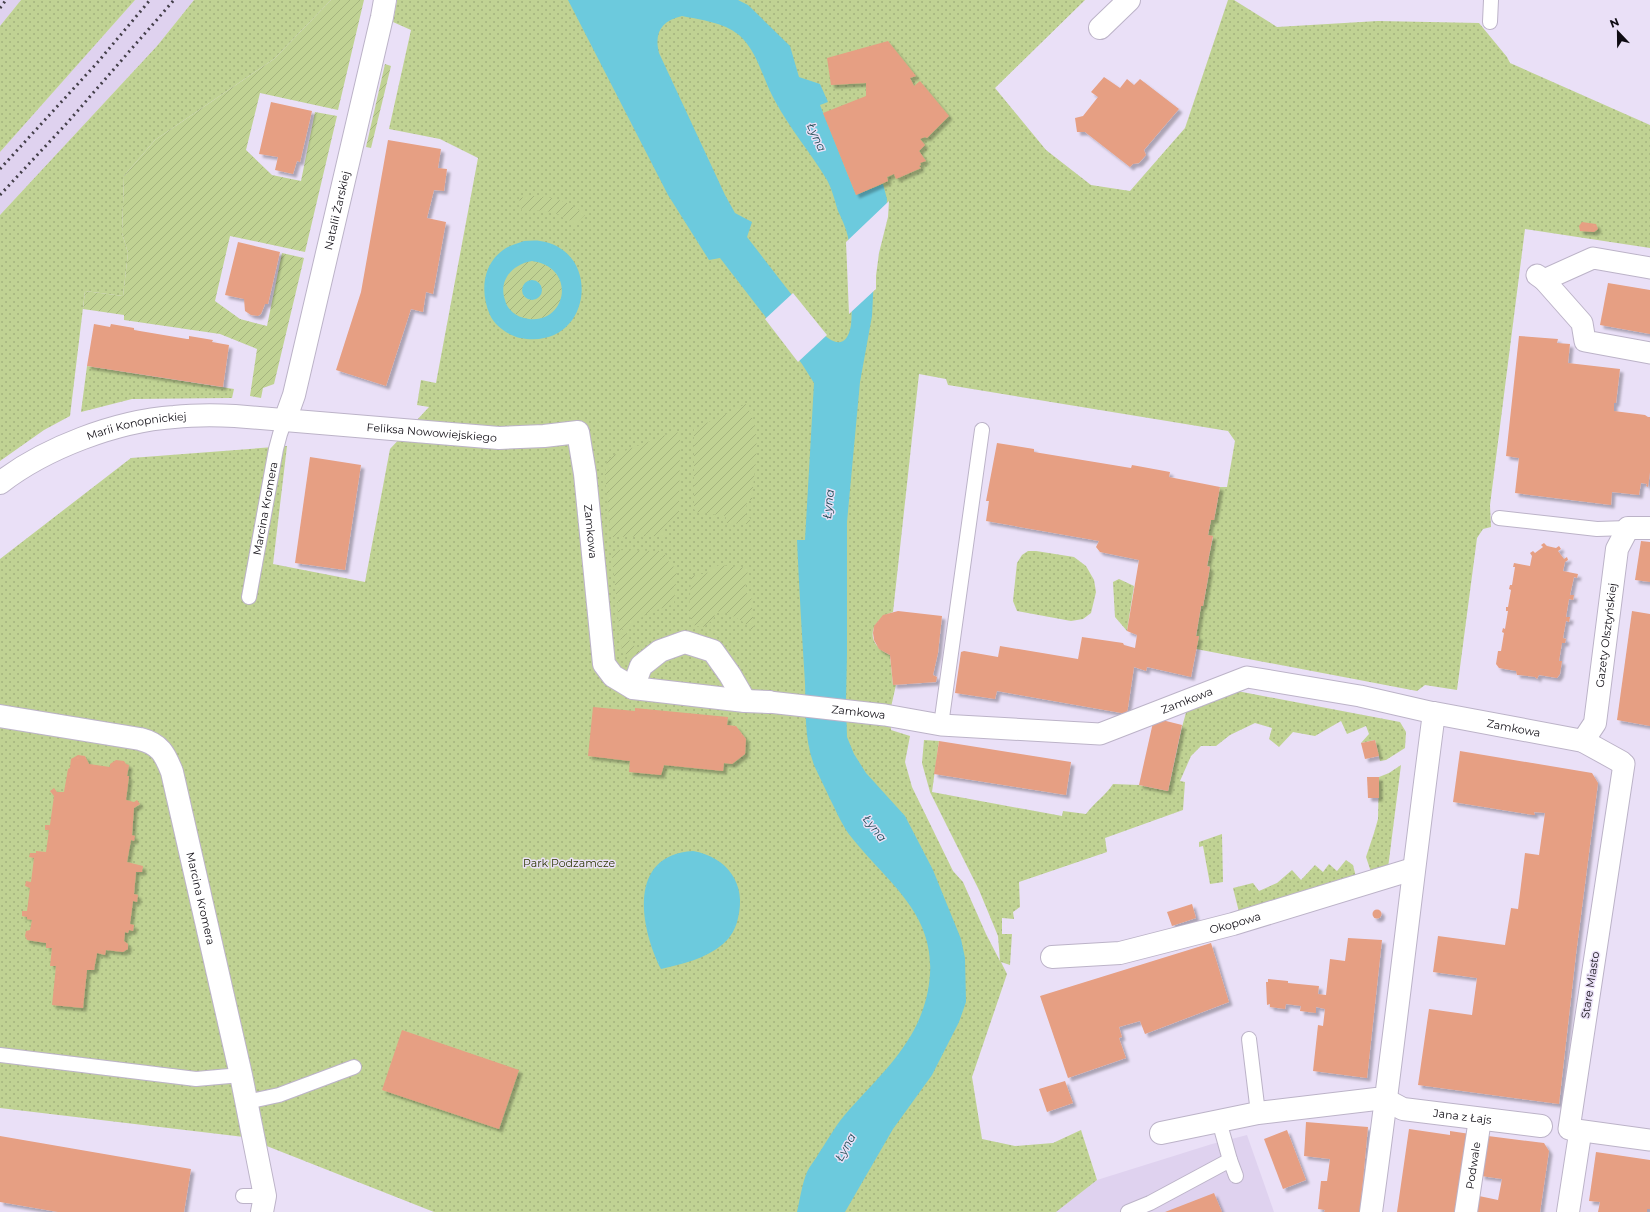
<svg xmlns="http://www.w3.org/2000/svg" width="1650" height="1212" viewBox="0 0 1650 1212" font-family="Montserrat,sans-serif">
<style>
.built{fill:#dfd2ef}
.grass{fill:url(#grass-dots)}
.garden{fill:url(#garden-furrows)}
.water{fill:#6ccadd;fill-rule:evenodd}
.pier{fill:#eae0f7}
.building{fill:#e69f83;filter:url(#shadow)}
.lines{fill:none;stroke-linecap:round;stroke-linejoin:round}
.service-casing{stroke:#bcb3c8;stroke-width:16}
.pedestrian-casing{stroke:#bcb3c8;stroke-width:23}
.minor-casing{stroke:#bcb3c8;stroke-width:24}
.service{stroke:#fff;stroke-width:14}
.pedestrian{stroke:#fff;stroke-width:21}
.minor{stroke:#fff;stroke-width:22}
.rail{stroke:#433e49;stroke-width:3;stroke-dasharray:2 4;stroke-linecap:butt}
.labels{text-anchor:middle;dominant-baseline:central;stroke-width:3;stroke-linejoin:round;paint-order:stroke}
.street-label{font-size:11px;fill:#0f0c13;stroke:#eae0f7}
.park-label{font-size:11px;fill:#2c3702;stroke:#eae0f7}
.water-label{font-size:12px;font-style:italic;fill:#214c54;stroke:#eae0f7}
</style>
<defs>
<pattern id="grass-dots" width="8" height="8" patternUnits="userSpaceOnUse"><rect width="8" height="8" fill="#c0d293"/><path d="M2 2h.1M6 6h.1" fill="none" stroke="#a4b37e" stroke-width="1.8" stroke-linecap="round"/></pattern>
<pattern id="garden-furrows" width="10" height="10" patternUnits="userSpaceOnUse"><rect width="10" height="10" fill="#c0d293"/><path d="M-1 1l2-2M0 10L10 0M9 11l2-2" fill="none" stroke="#a4b37e"/></pattern>
<filter id="shadow"><feDropShadow dx="3.5" dy="3.5" stdDeviation="1" flood-color="#0004"/></filter>
</defs>
<rect width="100%" height="100%" fill="#eae0f7"/>
<!-- built -->
<g class="built">
<path d="M0 0H21L0 26Z"/>
<path d="M135 0H194L157 46 0 215V152Z"/>
<path d="M1247 1135 1274 1212H1054L1097 1180 1212 1144Z"/>
</g>
<!-- grass -->
<g class="grass">
<path d="M21 0H135L0 152V26Z"/>
<path d="M194 0H331L274 59 155 140 124 176 122 233 128 253 123 296 85 291 70 416 44 430 0 461V215L157 46Z"/>
<path d="M397 0H1085L995 88 1046 150 1091 185 1130 191 1185 128 1228 0H1234L1277 27 1378 21 1479 23 1507 57 1510 63 1650 125V248L1525 229 1490 505 1491 527 1483 529 1477 538 1457 690 1425 685 1417 691 1196 649 1199 636H1196L1201 606H1203L1210 567 1207 566 1213 537 1208 535 1211 520H1214L1220 487H1227L1235 441 1228 431 948 385 946 379 919 374 893 612C869 620 864 644 890 655L893 685H896L891 707V730L910 736 905 762 912 787 953 871 963 882 986 934 1000 961 998 936 979 890 930 792 922 763 924 740 939 741 932 792 1062 816 1063 811 1086 814C1094 803 1106 795 1113 784L1139 785 1168 791 1182 727 1187 709 1237 691 1400 722 1406 732 1405 748 1386 760 1380 761 1375 740 1361 743 1369 734 1366 726 1347 734 1341 721 1315 736 1293 732 1279 747 1269 739 1272 728 1255 723 1230 735 1216 746H1201L1191 756 1180 781 1185 782 1183 810 1105 838 1107 852 1019 882 1020 907 1013 912 1014 919 1002 918V934H1012L1010 965 1001 962 1007 974 972 1077 982 1139 1015 1146 1053 1143 1081 1130 1097 1180 1056 1212H434L244 1137 0 1108V559L131 458 287 446 273 564 365 582 390 449 429 407 417 405 421 380 436 383 478 158 440 139 389 129 411 30 393 22Z"/>
<path d="M87 366 234 389 232 398 132 399 81 412Z"/>
<path d="M1028 551H1036L1074 557 1086 566 1094 580 1096 592 1091 613 1083 619 1071 621 1017 611 1013 601 1017 563 1022 555Z"/>
<path d="M1119 579 1134 586 1127 631 1115 617 1113 582Z"/>
<path d="M1401 765 1388 868 1371 872 1366 857 1374 833 1378 819 1379 777 1389 773Z"/>
<path d="M1222 834 1223 882 1210 884 1203 846 1199 847V842Z"/>
<path d="M1346 860 1353 865 1356 877 1239 912 1233 888 1253 883 1259 891 1277 883 1292 870 1301 880 1315 865 1323 872 1329 864 1337 871Z"/>
</g>
<!-- garden -->
<g class="garden">
<path d="M331 0H364L338 110 260 93 246 150 272 175 301 181 315 112 337 116 305 252 230 236 215 301 240 319 267 326 282 253 304 258 274 384 263 388 261 398 250 396 257 349 220 334 124 320V315L83 309 85 291 123 296 128 253 122 233 124 176 155 140 274 59Z"/>
<path d="M385 64 391 66 371 148 366 147Z"/>
<path d="M534 196C554 197 569 201 585 215L575 224C558 211 542 209 522 211L519 198Z"/>
<path d="M532 261C580 268 565 328 524 318 515 316 507 309 505 300 498 280 512 264 532 261Z"/>
<path d="M746 404C764 436 754 465 752 500H747L746 517 750 518V524L726 523V516L696 512 694 509V429Z"/>
<path d="M676 431 678 433 680 439 679 515 667 523 663 536 611 537 605 474 607 461 614 455Z"/>
<path d="M616 550 663 551 670 564 677 569 674 604 648 613 627 627H623L622 630H629L626 633 628 639 640 652 631 656 622 653 612 556 614 551Z"/>
<path d="M719 565 747 568 748 580H745L747 596 751 595 754 629 753 634C748 621 729 613 716 611L713 620 703 627 695 626 689 615 691 576 707 573Z"/>
</g>
<!-- water -->
<g class="water">
<path d="M568 0H738L748 5 790 46 799 77 820 84 828 102 820 105 856 195 883 184 887 199 886 217 874 276 872 316 860 382 847 522V654L846 701 847 737 854 754 866 773 905 816 933 870 961 939 965 958 966 1002 959 1022 932 1075 893 1129 845 1212H797C800 1199 802 1184 807 1172 810 1165 816 1159 819 1153 829 1138 837 1123 849 1110 887 1068 926 1034 930 974 934 912 886 881 852 838 842 826 837 812 830 799 825 788 819 776 814 765 804 738 806 711 805 683 802 635 799 588 797 540H805L814 383 802 364 720 258 709 260 668 195ZM682 16C701 20 723 22 739 35 758 52 763 80 775 101 790 129 811 153 827 180 832 189 835 201 838 211 842 219 846 228 848 237 850 246 849 257 849 267 850 286 853 306 851 325 847 350 832 344 819 330L747 237 752 222 735 213 725 195 659 53C654 33 661 21 682 16Z"/>
<path d="M524 241C529 241 535 240 540 241 604 250 592 352 520 338 508 335 495 326 490 315 479 290 483 259 510 246 514 244 520 243 524 241ZM532 261C580 268 565 329 524 318 515 316 507 309 505 300 498 280 513 264 532 261Z"/>
<circle cx="532" cy="290" r="10"/>
<path d="M693 851C727 857 747 884 738 918 736 928 731 937 723 944 705 959 683 964 661 969 640 927 627 855 693 851Z"/>
</g>
<!-- pier -->
<g class="pier">
<path d="M889 201 888 217 879 253 876 276V289L849 314 846 242Z"/>
<path d="M793 293 827 335 798 362 765 319Z"/>
</g>
<!-- building -->
<g class="building">
<path d="M888 41 916 76 910 78 914 86 920 81 949 116 927 138 925 137 920 139 925 145 919 151 926 161 920 163 921 165 919 166 921 168 896 179 894 174 887 177 888 181 856 195 823 113 866 96V83L831 85 827 58Z"/>
<path d="M1104 77 1120 88 1127 79 1134 85 1140 79 1179 109 1144 150 1146 155 1139 163 1133 164 1130 167 1085 132H1077L1075 118 1083 116 1098 97 1091 92Z"/>
<path d="M271 102 312 111 300 162 297 161 293 174 275 170 278 157 259 154Z"/>
<path d="M388 140 441 149 438 168 447 169 444 191 434 190 427 218 446 222 433 294 426 292 423 312 411 309 386 386 336 370 361 292Z"/>
<path d="M1582 222 1596 224 1598 229 1594 232 1580 231 1579 226Z"/>
<path d="M238 242 280 252 268 304H265L261 314 258 316 251 315 245 311 244 299 225 295Z"/>
<path d="M1608 283 1650 290V334L1600 325Z"/>
<path d="M94 324 110 327 111 324 134 328V330L187 339H189V336L213 340 212 342 229 345 223 387 87 366Z"/>
<path d="M1519 336 1558 339 1557 343 1570 344 1568 363 1620 369 1616 403H1614V411L1645 415 1648 417H1650V472L1648 487 1646 486 1647 484 1641 483 1639 495 1612 492 1611 505 1515 493 1519 458 1506 456Z"/>
<path d="M997 443 1034 449V452L1131 468 1132 465 1170 472 1169 477 1220 487 1214 520H1211L1208 535 1213 536 1207 566 1210 567 1203 606H1201L1196 636H1199L1191 677 1147 667 1146 671 1134 667 1127 714 997 691 995 699 955 693 961 652 964 651 998 657 1000 646 1078 659 1082 637 1123 643 1124 645 1135 648 1137 635 1127 631 1139 560 1100 552 1096 547 1099 541 986 521 989 501H986Z"/>
<path d="M310 457 361 465 345 570 295 563Z"/>
<path d="M1641 541 1650 542V582L1635 580Z"/>
<path d="M1544 543 1547 546 1556 548 1559 546 1561 549 1558 551 1564 559 1567 557 1568 560 1565 562 1563 571 1578 574 1577 578 1574 577 1570 595H1574L1573 600 1569 599 1566 617H1570L1569 622 1566 621 1563 638 1566 639 1565 643H1562L1559 661H1562L1560 674 1557 678 1539 675 1537 679 1535 677 1520 675H1517L1516 671 1499 668 1496 664 1498 651H1501L1504 633 1502 632 1503 628 1505 629 1508 611H1506V607H1508L1511 590 1509 589 1510 585H1512L1515 567H1513L1514 563 1530 566 1532 556 1530 553 1533 551 1535 553 1543 547 1541 545Z"/>
<path d="M898 611 942 616 938 653 933 675 937 677 936 682 893 685 890 655 879 649 874 640 873 633 874 626 883 615Z"/>
<path d="M1632 611 1650 614V726L1617 720Z"/>
<path d="M593 707 635 711V708L728 717 727 725 736 726 746 739 745 754 732 764 724 763 723 771 664 765 661 775 629 772 630 761 588 756Z"/>
<path d="M1154 718 1182 725 1168 791 1139 785Z"/>
<path d="M1375 740 1379 756 1365 759 1361 743Z"/>
<path d="M939 741 1071 762 1066 795 934 774Z"/>
<path d="M1460 751 1592 773 1598 783 1576 954 1559 1104 1418 1085 1429 1009 1472 1015 1477 978 1433 972 1438 936 1505 945 1511 908 1518 909 1525 853 1539 855 1545 813 1534 812 1535 815H1533L1453 802Z"/>
<path d="M78 755 85 756 89 764 110 767V764L116 760 124 761 126 764 129 765 127 776H129L126 800 134 802 137 800 140 804 134 808 132 835 135 836 134 841 131 840 127 862 143 866 142 872H136L134 894 138 895 137 902 133 901 130 924 134 925 133 931 129 930 128 933 125 932 124 941 128 944V949L123 952 106 950 105 955 97 953 94 970H87L83 1008 52 1005 56 966H50L52 948H46V943L27 940 25 936 26 931 30 930 32 920 27 919V917L22 916V911H27L30 888 25 886 26 881 31 882 34 858 29 857 30 853H36V851L46 852 49 830H45V825H50L54 796 50 791 54 788 57 792H64L68 769 70 768 71 759Z"/>
<path d="M1367 777H1379V798H1368Z"/>
<path d="M1192 904 1196 918 1172 926 1167 912Z"/>
<circle cx="1377" cy="914" r="4.5"/>
<path d="M1348 938 1382 940 1367 1078 1313 1071 1318 1025 1323 1026 1325 1009 1316 1007V1013L1300 1011 1301 1006 1286 1004 1285 1009 1270 1007V1004L1267 1005 1266 982H1268V979L1288 981V983L1319 986 1318 994 1326 995 1330 959 1345 961Z"/>
<path d="M1211 943 1229 1002 1145 1034 1140 1021 1119 1027 1122 1037 1119 1038 1126 1058 1068 1078 1040 996Z"/>
<path d="M402 1030 519 1070 499 1129 382 1090Z"/>
<path d="M1065 1081 1073 1103 1047 1112 1039 1089Z"/>
<path d="M1306 1122 1368 1127 1360 1212H1324L1325 1210 1318 1209 1321 1181H1327L1330 1159 1304 1156Z"/>
<path d="M1409 1129 1450 1135V1131L1470 1134 1458 1212H1397Z"/>
<path d="M1287 1130 1306 1180 1283 1189 1264 1139Z"/>
<path d="M0 1136 191 1169 184 1212H58L0 1202Z"/>
<path d="M1488 1136 1544 1143 1549 1151 1540 1212H1477L1479 1196 1498 1200 1502 1179 1481 1176Z"/>
<path d="M1596 1152 1650 1160V1209H1647V1212H1598L1600 1202 1589 1201Z"/>
<path d="M1214 1193 1222 1212H1165Z"/>
</g>
<g class="lines">
<!-- service casing -->
<g class="service-casing">
<g id="service">
<path d="M1490 22 1491 0"/>
<path d="M1499 518 1597 529 1628 528"/>
<path id="s1" d="M249 597 276 449 280 434 285 420"/>
<path d="M941 725 982 430"/>
<path d="M1249 1039 1258 1113"/>
<path d="M0 1055 196 1079 241 1075"/>
<path d="M246 1102 279 1095 354 1067"/>
<path d="M1219 1121 1230 1160 1236 1176"/>
<path d="M243 1196H265"/>
<path d="M1128 1212 1150 1203 1230 1160"/>
</g>
</g>
<!-- pedestrian casing -->
<g class="pedestrian-casing">
<g id="pedestrian">
<path d="M1537 275 1544 280 1593 258 1650 268"/>
<path d="M1544 280 1582 323 1585 341 1650 353"/>
<path id="s2" d="M769 702 885 715 941 725 1100 734 1247 677 1360 696 1434 713"/>
<path d="M1621 762 1624 764 1569 1129 1650 1140"/>
</g>
</g>
<!-- minor casing -->
<g class="minor-casing">
<g id="minor">
<path d="M1100 28 1129 0"/>
<path id="s3" d="M285 420 294 395 382 17 385 0"/>
<path id="s4" d="M0 483C45 448 116 421 174 417 194 415 214 415 235 416L499 438 544 436 578 432 585 474 604 664 613 676 633 688 745 701 769 702"/>
<path d="M633 688 641 666 660 651 685 642 713 651 730 675 745 701"/>
<path id="s5" d="M0 716 140 739C160 744 165 754 172 772L241 1075 265 1196 262 1212"/>
<path id="s6" d="M1583 741 1595 723 1617 549 1628 528H1650"/>
<path id="s7" d="M1052 957 1120 953 1233 924 1413 869"/>
<path id="s8" d="M1161 1133 1258 1113 1376 1099 1386 1100 1403 1109 1541 1126"/>
<path id="s9" d="M1371 1212C1394 1046 1412 879 1434 713L1583 741 1621 762"/>
<path id="s10" d="M1466 1212 1480 1119"/>
<path d="M1568 1212 1580 1134"/>
</g>
</g>
<!-- service -->
<use href="#service" class="service"/>
<!-- pedestrian -->
<use href="#pedestrian" class="pedestrian"/>
<!-- minor -->
<use href="#minor" class="minor"/>
<!-- rail -->
<g class="rail">
<path d="M0 8 6 0"/>
<path d="M0 169 97 63 150 0"/>
<path d="M0 195 67 123 174 0"/>
</g>
</g>
<g class="labels">
<!-- street labels -->
<g class="street-label">
<text stroke="none"><textPath href="#s3" startOffset="216">Natalii Żarskiej</textPath></text>
<text stroke="none"><textPath href="#s4" startOffset="150">Marii Konopnickiej</textPath></text>
<text stroke="none"><textPath href="#s4" startOffset="447">Feliksa Nowowiejskiego</textPath></text>
<text stroke="none"><textPath href="#s1" startOffset="90">Marcina Kromera</textPath></text>
<text stroke="none"><textPath href="#s4" startOffset="694">Zamkowa</textPath></text>
<text stroke="none"><textPath href="#s6" startOffset="110">Gazety Olsztyńskiej</textPath></text>
<text stroke="none"><textPath href="#s2" startOffset="426">Zamkowa</textPath></text>
<text stroke="none"><textPath href="#s2" startOffset="90">Zamkowa</textPath></text>
<text stroke="none"><textPath href="#s9" startOffset="584">Zamkowa</textPath></text>
<text stroke="none"><textPath href="#s5" startOffset="320">Marcina Kromera</textPath></text>
<text stroke="none"><textPath href="#s7" startOffset="187">Okopowa</textPath></text>
<text transform="translate(1590 985) rotate(-81)">Stare Miasto</text>
<text stroke="none"><textPath href="#s8" startOffset="307">Jana z Łajs</textPath></text>
<text stroke="none"><textPath href="#s10" startOffset="47">Podwale</textPath></text>
</g>
<!-- park labels -->
<g class="park-label">
<text x="569" y="863">Park Podzamcze</text>
</g>
<!-- water labels -->
<g class="water-label">
<text transform="translate(817 137) rotate(66)">Łyna</text>
<text transform="translate(828 504) rotate(-84)">Łyna</text>
<text transform="translate(875 828) rotate(52)">Łyna</text>
<text transform="translate(845 1147) rotate(-61)">Łyna</text>
</g>
</g>
<!-- north arrow -->
<g transform="translate(1618 32) rotate(338)" stroke="#eae0f7" stroke-width="3" paint-order="stroke">
<path d="M0-3L7 15L0 10L-7 15Z" fill="#0f0c13"/>
<text y="-6" font-size="11" font-weight="bold" text-anchor="middle" fill="#0f0c13">N</text>
</g>
</svg>
